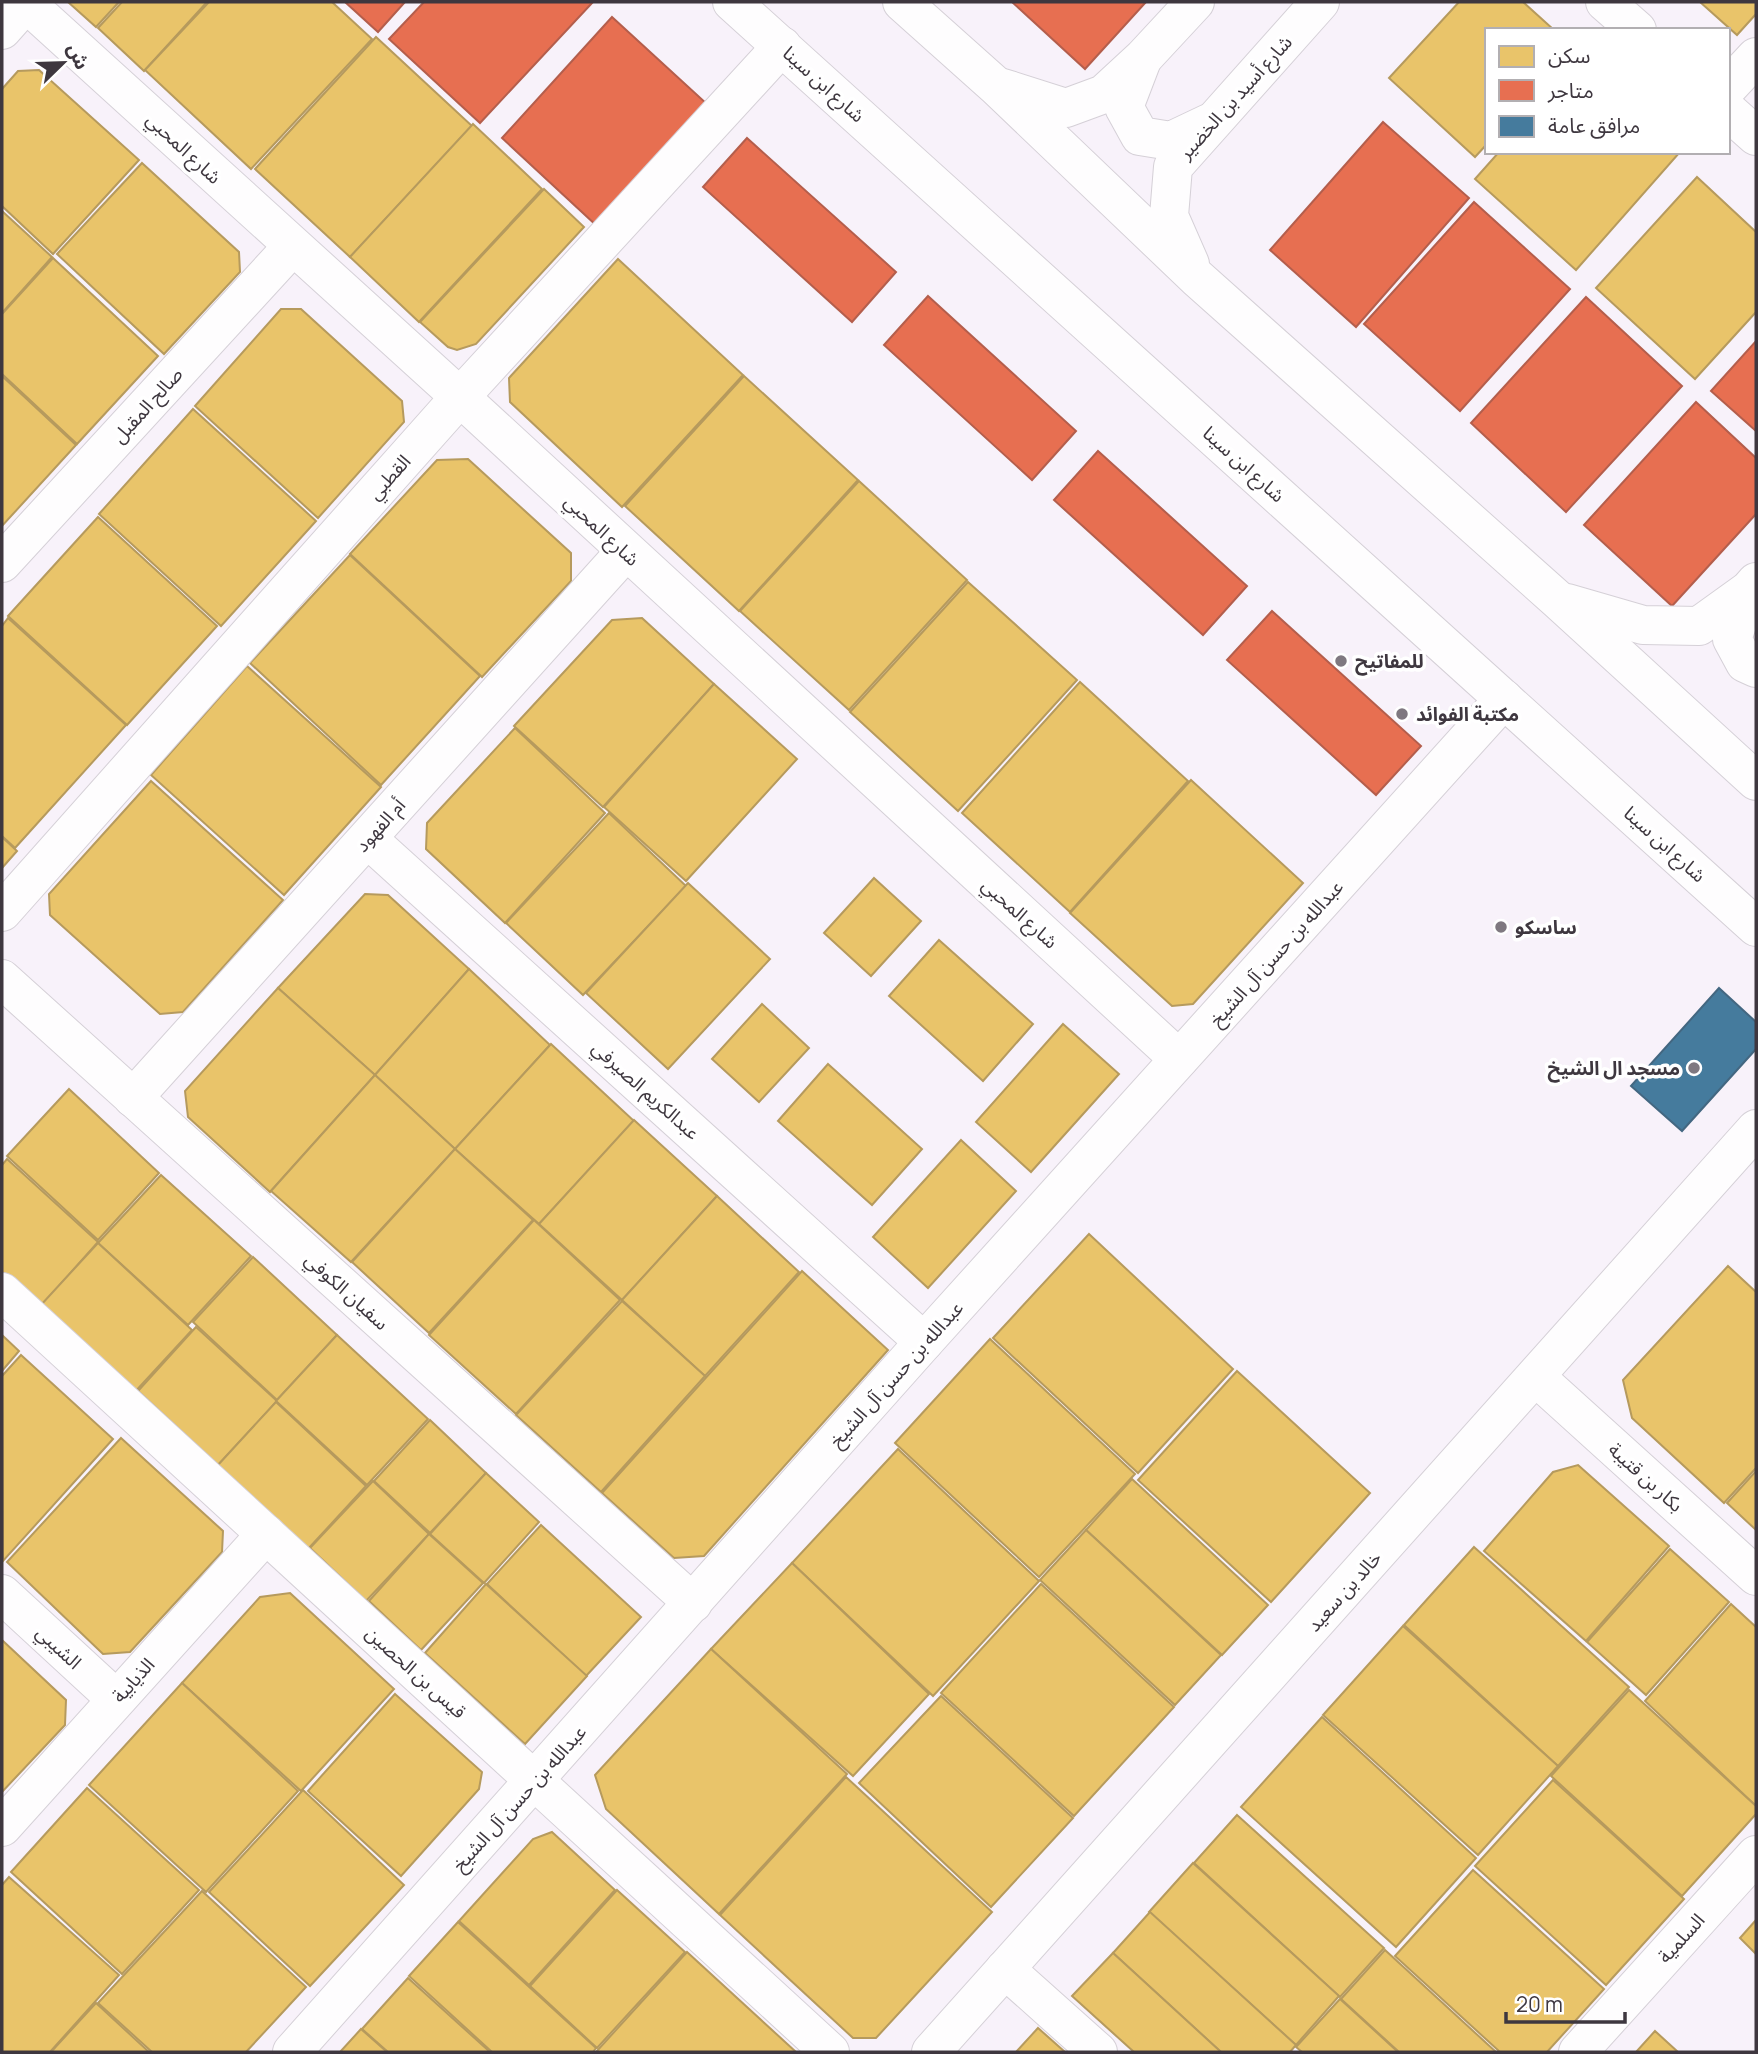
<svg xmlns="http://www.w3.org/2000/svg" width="1758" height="2054" viewBox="0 0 1758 2054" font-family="Manrope,'Noto Sans Arabic',sans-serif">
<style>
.homes{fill:#e9c46a;stroke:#b69a5d;stroke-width:2}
.shops{fill:#e76f51;stroke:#b45e4c;stroke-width:2}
.public{fill:#457b9d;stroke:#436781;stroke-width:2}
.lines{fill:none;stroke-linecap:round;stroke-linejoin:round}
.minor-casing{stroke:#d5d0d7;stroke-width:40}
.minor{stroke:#fefdfe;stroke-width:38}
.poi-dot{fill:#7f7880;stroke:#fff;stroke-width:2.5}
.labels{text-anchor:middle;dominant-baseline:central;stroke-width:7;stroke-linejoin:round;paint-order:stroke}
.street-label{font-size:19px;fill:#3e373f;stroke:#fff}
.poi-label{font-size:19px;font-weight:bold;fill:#3e373f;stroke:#fff;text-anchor:start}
</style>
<rect width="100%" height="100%" fill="#f8f2fa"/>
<!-- homes -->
<g class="homes">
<path d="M68 2H119L96 27Z"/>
<path d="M122 2H207L144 71 98 28Z"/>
<path d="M209 2H332L372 39 251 169 145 70Z"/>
<path d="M1459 2H1523L1554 30H1487V144L1475 157 1389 78Z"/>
<path d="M1700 2H1756V14L1737 35Z"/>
<path d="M376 37 472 126 350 257 255 169Z"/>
<path d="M39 70 139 160 53 254 2 206V89L18 71Z"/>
<path d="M473 124 542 189 419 322 350 257Z"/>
<path d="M1499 152H1680L1576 270 1475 179Z"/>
<path d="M142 163 239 252 240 272 164 354 57 254Z"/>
<path d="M1697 177 1756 232V312L1695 379 1596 288Z"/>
<path d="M544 189 584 227 476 344 457 350 448 347 420 322Z"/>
<path d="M2 211 52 257 2 313Z"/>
<path d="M53 258 158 356 77 444 2 374V314Z"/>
<path d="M618 259 743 375 622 507 510 402 509 378Z"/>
<path d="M281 309H301L402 401 404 422 318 518 195 406Z"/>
<path d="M2 376 76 445 2 526Z"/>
<path d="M744 376 858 480 739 611 625 506Z"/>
<path d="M193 409 316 521 221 626 99 514Z"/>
<path d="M468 459 571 553V581L482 677 350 554 437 460Z"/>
<path d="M859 481 967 580 849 710 740 611Z"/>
<path d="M98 517 217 626 127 725 8 616Z"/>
<path d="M350 555 480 676 381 785 250 663Z"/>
<path d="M968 582 1077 680 958 811 850 712Z"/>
<path d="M8 618 126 725 15 848 2 836V626Z"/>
<path d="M642 618 714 684 603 807 514 726 612 620Z"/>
<path d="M247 666 381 787 284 895 151 775Z"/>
<path d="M1080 682 1188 781 1070 912 962 813Z"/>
<path d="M714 684 797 759 686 881 604 807Z"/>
<path d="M515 728 605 813 505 923 426 849 427 823Z"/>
<path d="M1191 780 1303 883 1193 1004 1172 1006 1070 913Z"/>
<path d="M151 781 283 900 183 1012 160 1014 50 915 49 894Z"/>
<path d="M609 813 686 886 583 995 506 923Z"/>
<path d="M2 837 17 851 2 868Z"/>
<path d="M874 878 921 921 871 976 824 933Z"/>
<path d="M688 883 770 959 668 1069 586 993Z"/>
<path d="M365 894 388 895 469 969 375 1075 278 988Z"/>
<path d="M939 940 1033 1024 983 1081 889 996Z"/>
<path d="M469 969 550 1045 455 1149 375 1075Z"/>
<path d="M278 988 375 1075 270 1192 188 1117 185 1091Z"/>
<path d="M762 1004 809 1048 759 1102 712 1059Z"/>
<path d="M1063 1024 1119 1074 1031 1172 976 1122Z"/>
<path d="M551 1044 634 1121 539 1224 455 1149Z"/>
<path d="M828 1064 922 1149 872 1205 778 1121Z"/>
<path d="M375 1075 455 1149 351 1262 271 1191Z"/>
<path d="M69 1089 159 1173 98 1240 7 1156Z"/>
<path d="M634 1120 717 1196 622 1300 539 1224Z"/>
<path d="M961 1140 1016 1191 928 1288 873 1237Z"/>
<path d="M455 1149 533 1220 429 1333 352 1262Z"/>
<path d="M7 1159 98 1242 40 1307 2 1272V1165Z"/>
<path d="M161 1175 251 1256 188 1325 98 1243Z"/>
<path d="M717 1196 799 1272 705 1376 622 1300Z"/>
<path d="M534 1220 620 1300 516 1414 429 1335Z"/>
<path d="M1089 1234 1233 1369 1138 1473 993 1338Z"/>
<path d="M98 1243 192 1330 133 1394 40 1306Z"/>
<path d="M253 1257 337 1335 277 1400 193 1322Z"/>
<path d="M1728 1266 1756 1292V1468L1724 1503 1632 1418 1623 1380Z"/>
<path d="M802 1271 888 1350 704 1556 674 1558 602 1493Z"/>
<path d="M622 1301 705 1376 601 1492 516 1415Z"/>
<path d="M196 1327 277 1401 218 1465 138 1391Z"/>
<path d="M2 1335 19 1351 2 1371Z"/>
<path d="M337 1335 428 1419 367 1485 276 1401Z"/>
<path d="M990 1339 1135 1474 1039 1577 895 1443Z"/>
<path d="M21 1355 113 1439 3 1561 2 1376Z"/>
<path d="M1237 1371 1370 1493 1271 1602 1138 1480Z"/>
<path d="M276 1402 366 1486 308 1549 218 1465Z"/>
<path d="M430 1420 486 1473 430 1533 374 1481Z"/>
<path d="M121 1438 223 1531 222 1552 130 1652 103 1654 7 1562Z"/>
<path d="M898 1449 1039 1581 933 1696 792 1563Z"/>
<path d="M1578 1465 1669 1546 1586 1641 1484 1551 1553 1472Z"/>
<path d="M1756 1471V1530L1727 1503Z"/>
<path d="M486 1473 539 1522 484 1583 430 1534Z"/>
<path d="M1132 1479 1268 1605 1222 1655 1086 1530Z"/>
<path d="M373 1481 429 1534 366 1601 310 1548Z"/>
<path d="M541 1525 641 1617 586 1676 487 1584Z"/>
<path d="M1086 1530 1221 1655 1175 1705 1040 1580Z"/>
<path d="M429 1534 483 1583 421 1650 369 1601Z"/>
<path d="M1474 1547 1629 1687 1558 1766 1404 1625Z"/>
<path d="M1670 1549 1729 1602 1646 1695 1587 1642Z"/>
<path d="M792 1563 929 1694 853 1776 711 1649Z"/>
<path d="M486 1584 587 1676 525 1744 425 1653Z"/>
<path d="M1041 1584 1174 1707 1074 1816 941 1693Z"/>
<path d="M290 1593 394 1689 301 1791 182 1683 260 1597Z"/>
<path d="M1731 1604 1756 1627V1806L1645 1701Z"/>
<path d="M1403 1626 1558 1766 1478 1855 1323 1715Z"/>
<path d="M2 1640 66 1700 65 1725 2 1792Z"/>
<path d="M711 1649 847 1774 719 1914 606 1809 595 1775Z"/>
<path d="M182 1683 298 1791 206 1892 89 1785Z"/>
<path d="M1629 1690 1756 1806V1814L1682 1896 1551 1776Z"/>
<path d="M395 1694 482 1772 479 1789 401 1876 308 1791Z"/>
<path d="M941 1696 1073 1818 991 1907 859 1783Z"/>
<path d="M1322 1717 1476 1858 1396 1947 1241 1807Z"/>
<path d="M846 1777 992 1912 876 2038H853L720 1915Z"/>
<path d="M1553 1780 1684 1899 1606 1985 1475 1866Z"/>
<path d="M87 1788 199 1890 122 1974 11 1872Z"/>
<path d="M303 1790 404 1885 310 1986 209 1892Z"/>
<path d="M1237 1815 1384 1948 1340 1997 1194 1863Z"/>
<path d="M552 1832 615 1890 529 1985 459 1921 533 1839Z"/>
<path d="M1193 1863 1339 1996 1296 2045 1149 1912Z"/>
<path d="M1473 1870 1604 1989 1547 2052H1500L1395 1956Z"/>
<path d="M9 1877 119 1975 50 2052H2V1885Z"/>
<path d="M617 1890 685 1952 597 2048 530 1986Z"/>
<path d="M202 1891 306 1987 246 2052H152L98 2003Z"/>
<path d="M1150 1912 1296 2045 1290 2052H1221L1113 1953Z"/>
<path d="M1756 1920V1954L1740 1938Z"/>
<path d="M458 1922 596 2048 593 2052H492L409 1976Z"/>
<path d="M1385 1950 1496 2052H1399L1341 1999Z"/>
<path d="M687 1952 796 2052H596Z"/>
<path d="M1113 1953 1221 2052H1134L1072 1996Z"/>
<path d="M408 1978 490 2052H388L362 2029Z"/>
<path d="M1340 1999 1398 2052H1302L1296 2047Z"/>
<path d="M96 2003 149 2052H51Z"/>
<path d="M1038 2028 1065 2052H1016Z"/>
<path d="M361 2029 387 2052H340Z"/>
<path d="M1655 2031 1678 2052H1636Z"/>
</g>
<!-- shops -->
<g class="shops">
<path d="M345 2H405L378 32Z"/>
<path d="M424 2H593L480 123 389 39Z"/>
<path d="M1012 2H1146L1085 69Z"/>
<path d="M612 17 708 105 597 226 502 138Z"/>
<path d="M1383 122 1469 198 1356 327 1270 250Z"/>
<path d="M747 138 896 272 852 322 703 187Z"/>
<path d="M1474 202 1570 289 1460 411 1364 324Z"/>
<path d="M928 296 1076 431 1032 480 884 345Z"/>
<path d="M1586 297 1682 386 1566 512 1471 423Z"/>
<path d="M1756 341V431L1711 391Z"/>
<path d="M1696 402 1756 458V514L1672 606 1584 525Z"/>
<path d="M1098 451 1247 586 1203 635 1054 500Z"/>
<path d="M1272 611 1421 746 1376 795 1227 660Z"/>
</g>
<!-- public -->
<path class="public" d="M1719 988 1756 1022V1049L1682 1131 1631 1086Z"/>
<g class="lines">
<!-- minor casing -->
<g class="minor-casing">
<g id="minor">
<path d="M25 2 460 397 1179 1059"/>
<path d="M732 2 1756 927"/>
<path d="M902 2 996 86 1197 278 1558 600 1756 781"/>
<path d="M1605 2 1637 30"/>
<path d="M2 30 26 3"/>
<path d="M1142 60 1124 107 1140 136 1171 141 1209 123"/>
<path d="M1728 87 1756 57"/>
<path d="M1003 88 1066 108 1104 94 1143 58 1195 2"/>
<path d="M1728 111 1756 136"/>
<path d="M1190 264 1169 216 1173 167 1320 2"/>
<path d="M2 563 292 247"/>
<path d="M1749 590 1732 639 1745 663 1756 668"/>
<path d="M1567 603 1643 625 1699 626 1749 590 1756 582"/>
<path d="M368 839 924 1342"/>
<path d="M2 912 460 397 782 46"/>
<path d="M2 979 693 1603"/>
<path d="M133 1098 625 552"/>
<path d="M2 1292 830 2052"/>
<path d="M1536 1377 1756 1576"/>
<path d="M2 1594 116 1699"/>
<path d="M2 1827 266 1534"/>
<path d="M1005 1969 1098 2052"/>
<path d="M292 2052 924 1342 1504 699"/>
<path d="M931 2052 1756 1129"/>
<path d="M1578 2052 1756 1855"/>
</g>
</g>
<!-- minor -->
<use href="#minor" class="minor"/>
</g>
<!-- markers -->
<g class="poi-dot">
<circle cx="1341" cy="661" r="7"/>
<circle cx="1402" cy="714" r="7"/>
<circle cx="1501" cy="927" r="7"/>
<circle cx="1694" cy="1068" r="7"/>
</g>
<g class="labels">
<!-- street labels -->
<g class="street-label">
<text transform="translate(824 84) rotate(42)">شارع ابن سينا</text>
<text transform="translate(1235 97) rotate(-48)">شارع أسيد بن الخضير</text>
<text transform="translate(184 148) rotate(43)">شارع المحبي</text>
<text transform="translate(147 405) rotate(-48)">صالح المقبل</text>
<text transform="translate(1244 464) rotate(42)">شارع ابن سينا</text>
<text transform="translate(389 477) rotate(-48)">القطبي</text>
<text transform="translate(602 530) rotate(43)">شارع المحبي</text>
<text transform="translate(380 825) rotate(-48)">أم الفهود</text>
<text transform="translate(1665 844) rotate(42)">شارع ابن سينا</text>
<text transform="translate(1020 913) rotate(42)">شارع المحبي</text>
<text transform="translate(1276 953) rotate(-48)">عبدالله بن حسن آل الشيخ</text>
<text transform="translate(646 1090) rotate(42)">عبدالكريم الصيرفي</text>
<text transform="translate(347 1291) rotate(42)">سفيان الكوفي</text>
<text transform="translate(896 1374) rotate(-48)">عبدالله بن حسن آل الشيخ</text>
<text transform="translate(1646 1477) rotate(42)">بكار بن قتيبة</text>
<text transform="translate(1344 1591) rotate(-48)">خالد بن سعيد</text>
<text transform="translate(59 1647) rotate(43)">الشيبي</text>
<text transform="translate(416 1672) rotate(42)">قيس بن الحصين</text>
<text transform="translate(133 1680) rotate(-48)">الذيابية</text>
<text transform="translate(519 1798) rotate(-48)">عبدالله بن حسن آل الشيخ</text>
<text transform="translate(1681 1938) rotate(-48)">السلمية</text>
</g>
<!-- poi labels -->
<g class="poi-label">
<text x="1355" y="661">للمفاتيح</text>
<text x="1416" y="714">مكتبة الفوائد</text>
<text x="1515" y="927">ساسكو</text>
<text x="1680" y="1068" text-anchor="end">مسجد ال الشيخ</text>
</g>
</g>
<!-- border -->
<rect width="1758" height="2054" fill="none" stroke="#3e373f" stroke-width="7"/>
<!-- legend -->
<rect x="1485" y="28" width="245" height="126" fill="#ffffff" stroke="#b2afb2" stroke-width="2"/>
<rect x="1499" y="46" width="35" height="21" fill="#e9c46a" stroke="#b2afb2" stroke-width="2"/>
<text x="1548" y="63" font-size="21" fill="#3e373f">سكن</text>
<rect x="1499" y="80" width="35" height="21" fill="#e76f51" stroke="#b2afb2" stroke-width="2"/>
<text x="1548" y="98" font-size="21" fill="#3e373f">متاجر</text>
<rect x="1499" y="116" width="35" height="21" fill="#457b9d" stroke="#b2afb2" stroke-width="2"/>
<text x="1548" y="133" font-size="21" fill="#3e373f">مرافق عامة</text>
<!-- north arrow -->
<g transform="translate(63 63) rotate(67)" stroke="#ffffff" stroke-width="5" paint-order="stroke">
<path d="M0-5L12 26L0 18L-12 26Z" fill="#3e373f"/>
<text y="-10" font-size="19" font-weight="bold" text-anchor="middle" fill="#3e373f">ش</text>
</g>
<!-- scale -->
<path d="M1506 2012v10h119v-10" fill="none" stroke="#3e373f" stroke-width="3.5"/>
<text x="1516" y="2012" font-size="21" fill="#3e373f" stroke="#ffffff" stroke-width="5" paint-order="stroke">20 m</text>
</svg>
